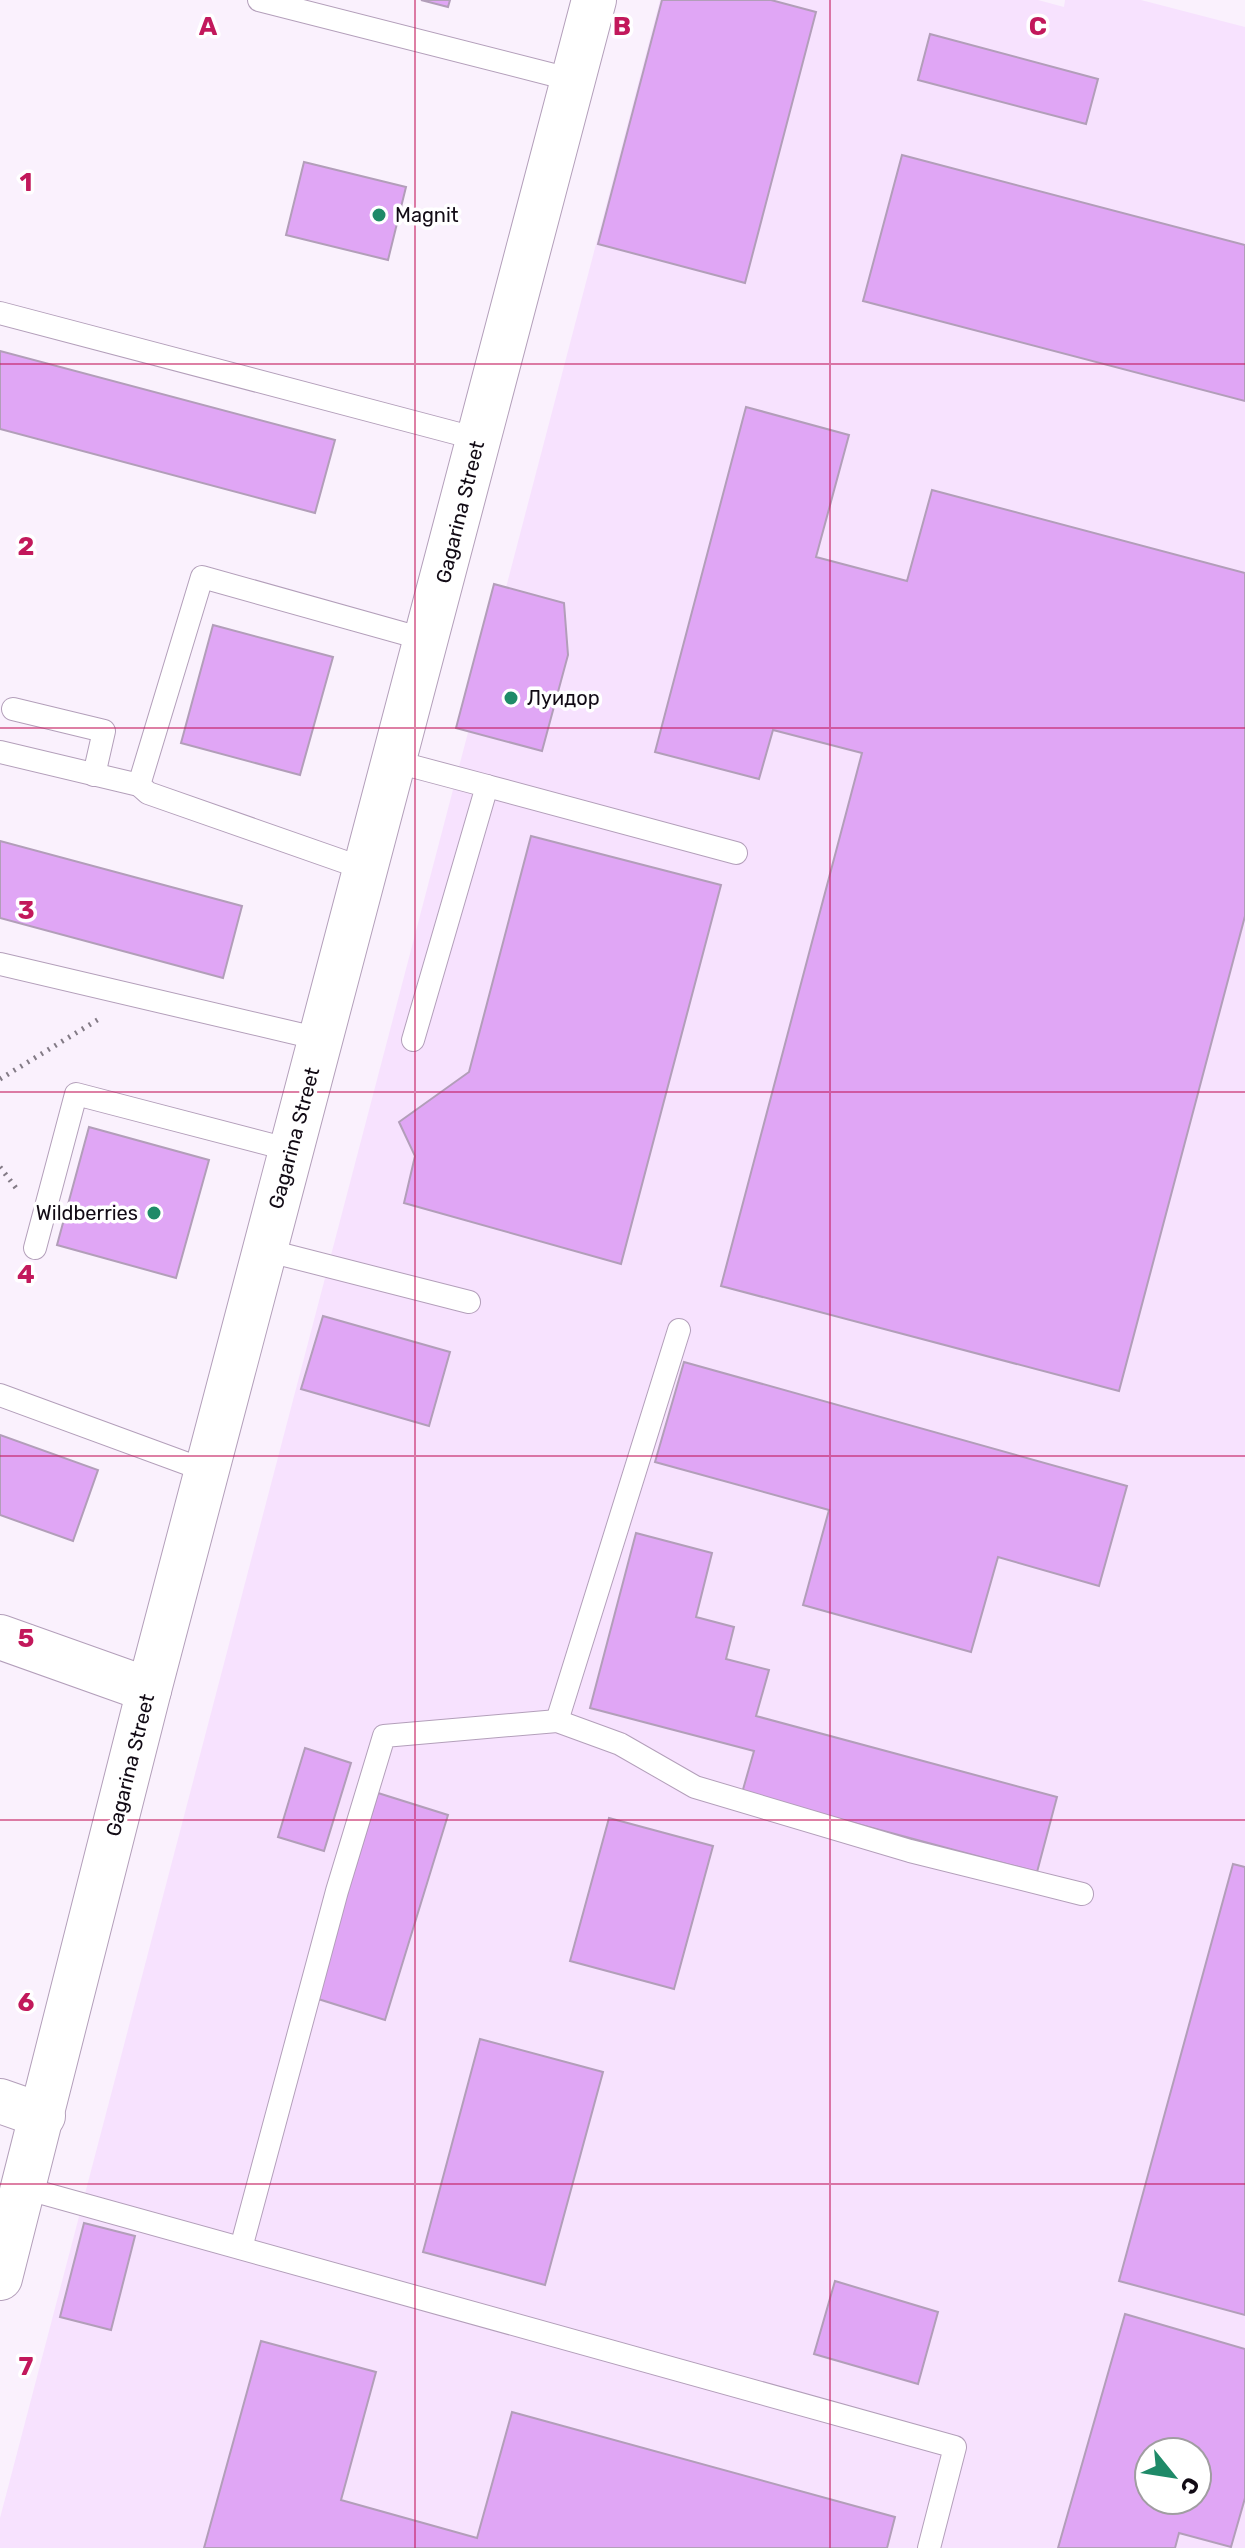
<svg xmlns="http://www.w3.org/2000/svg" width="1245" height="2548" viewBox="0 0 1245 2548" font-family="Rubik,sans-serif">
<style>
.built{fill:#f7e2fe;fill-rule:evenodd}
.building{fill:#e0a6f5;stroke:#b29eb9;stroke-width:2;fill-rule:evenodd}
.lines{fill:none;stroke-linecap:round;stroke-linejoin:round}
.lane-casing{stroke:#b39fba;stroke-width:24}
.street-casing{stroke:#b39fba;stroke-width:46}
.path{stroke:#837b86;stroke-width:5;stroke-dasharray:2 6;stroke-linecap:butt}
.lane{stroke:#fff;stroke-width:22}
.street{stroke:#fff;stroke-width:44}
.grid{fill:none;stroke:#c2185b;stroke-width:2;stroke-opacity:0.55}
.poi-dot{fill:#1f8a68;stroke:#fff;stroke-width:3}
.labels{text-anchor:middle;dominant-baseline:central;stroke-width:7;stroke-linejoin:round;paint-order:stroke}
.poi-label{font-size:20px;fill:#120b15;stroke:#fff;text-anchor:start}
.street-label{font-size:20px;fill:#120b15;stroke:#fff}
.grid-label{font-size:26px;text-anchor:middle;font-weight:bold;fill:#c2185b;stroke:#fff;stroke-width:7;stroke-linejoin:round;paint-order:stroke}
</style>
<rect width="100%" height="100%" fill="#faf1fd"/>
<!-- built -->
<path class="built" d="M660 0H1038L1064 7 1065 0H1141L1245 27V2548H0V2518ZM1149 2452H1197V2500H1149Z"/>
<!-- building -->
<g class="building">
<path d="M421 0H450L448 7Z"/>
<path d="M662 0H771L816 12 745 283 598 244Z"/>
<path d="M930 34 1098 79 1086 124 918 80Z"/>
<path d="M902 155 1245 245V401L863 301Z"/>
<path d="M304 162 406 187 388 260 286 235Z"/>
<path d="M0 351 335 440 315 513 0 429Z"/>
<path d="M746 407 849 435 816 557 907 581 932 490 1245 573V916L1119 1391 721 1286 862 753 773 730 759 779 655 752Z"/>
<path d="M494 584 564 603 568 655 542 751 456 728Z"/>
<path d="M213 625 333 657 300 775 181 743Z"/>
<path d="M531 836 721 885 621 1264 404 1203 415 1156 399 1122 469 1072Z"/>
<path d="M0 841 242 906 223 978 0 918Z"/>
<path d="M89 1127 209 1160 176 1278 57 1245Z"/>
<path d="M323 1316 450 1352 429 1426 301 1389Z"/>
<path d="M684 1362 1127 1486 1099 1586 998 1557 971 1652 803 1605 829 1510 655 1462Z"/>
<path d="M0 1435 98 1470 73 1541 0 1515Z"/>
<path d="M636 1533 712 1553 696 1617 734 1627 726 1659 769 1670 756 1716 1057 1797 1037 1872 742 1793 754 1751 590 1708Z"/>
<path d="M305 1748 351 1763 324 1851 278 1837Z"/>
<path d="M378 1793 448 1815 385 2020 315 1998Z"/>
<path d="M609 1818 713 1846 674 1989 570 1961Z"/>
<path d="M1233 1864 1245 1867V2315L1119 2281Z"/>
<path d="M480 2039 603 2072 545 2285 423 2252Z"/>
<path d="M84 2223 135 2236 111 2330 60 2317Z"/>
<path d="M835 2281 938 2312 918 2384 814 2354Z"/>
<path d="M1125 2314 1245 2349V2498L1231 2547 1179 2533 1175 2548H1058ZM1149 2452H1197V2500H1149Z"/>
<path d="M261 2341 376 2372 341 2500 477 2538 512 2412 895 2517 887 2548H204Z"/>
</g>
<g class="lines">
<!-- lane casing -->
<g class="lane-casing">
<g id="lane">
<path d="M259 0 573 80"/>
<path d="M0 313 478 439"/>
<path d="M13 709 104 731 94 775"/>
<path d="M0 752 139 785"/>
<path d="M393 761 487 786 413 1040"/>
<path d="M487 786 736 853"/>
<path d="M365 869 148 793 139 785 202 577 427 640"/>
<path d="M0 964 320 1039"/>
<path d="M35 1248 76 1094 291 1150"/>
<path d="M265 1250 469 1302"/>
<path d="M0 1395 207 1471"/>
<path d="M557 1721 679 1330"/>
<path d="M24 2188 955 2447 929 2548"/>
<path d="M241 2248 337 1891 384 1736 557 1721 620 1744 695 1787 910 1851 1082 1894"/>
</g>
</g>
<!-- street casing -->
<g class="street-casing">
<g id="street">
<path d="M0 1637 149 1690"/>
<path d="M0 2101 43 2116"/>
<path d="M0 2278 149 1690 594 0"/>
</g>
</g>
<!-- path -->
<g class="path">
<path d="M0 1079 99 1019"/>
<path d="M0 1167 19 1192"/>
</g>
<!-- lane -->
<use href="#lane" class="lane"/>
<!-- street -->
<use href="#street" class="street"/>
</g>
<!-- grid -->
<path class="grid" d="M415 0V2548M830 0V2548M0 364H1245M0 728H1245M0 1092H1245M0 1456H1245M0 1820H1245M0 2184H1245"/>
<!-- markers -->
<g class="poi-dot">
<circle cx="379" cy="215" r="8"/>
<circle cx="511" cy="698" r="8"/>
<circle cx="154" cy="1213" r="8"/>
</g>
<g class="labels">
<!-- poi labels -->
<g class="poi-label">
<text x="395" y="215">Magnit</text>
<text x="527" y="698">Луидор</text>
<text x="138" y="1213" text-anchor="end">Wildberries</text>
</g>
<!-- street labels -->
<g class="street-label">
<text transform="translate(460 512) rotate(-76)">Gagarina Street</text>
<text transform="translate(294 1138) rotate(-75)">Gagarina Street</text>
<text transform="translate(130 1765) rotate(-76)">Gagarina Street</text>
</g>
</g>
<g class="grid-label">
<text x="208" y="35">A</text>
<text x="622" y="35">B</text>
<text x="1038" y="35">C</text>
<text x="26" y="191">1</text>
<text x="26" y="555">2</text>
<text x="26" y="919">3</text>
<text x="26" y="1283">4</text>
<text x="26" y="1647">5</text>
<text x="26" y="2011">6</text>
<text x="26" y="2375">7</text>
</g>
<!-- north arrow -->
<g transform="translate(1173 2476) rotate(120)"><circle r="38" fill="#ffffff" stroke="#a09da1" stroke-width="2"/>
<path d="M0-6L14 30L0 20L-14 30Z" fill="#1f8a68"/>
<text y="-12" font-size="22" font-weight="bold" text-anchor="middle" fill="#120b15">С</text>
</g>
</svg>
